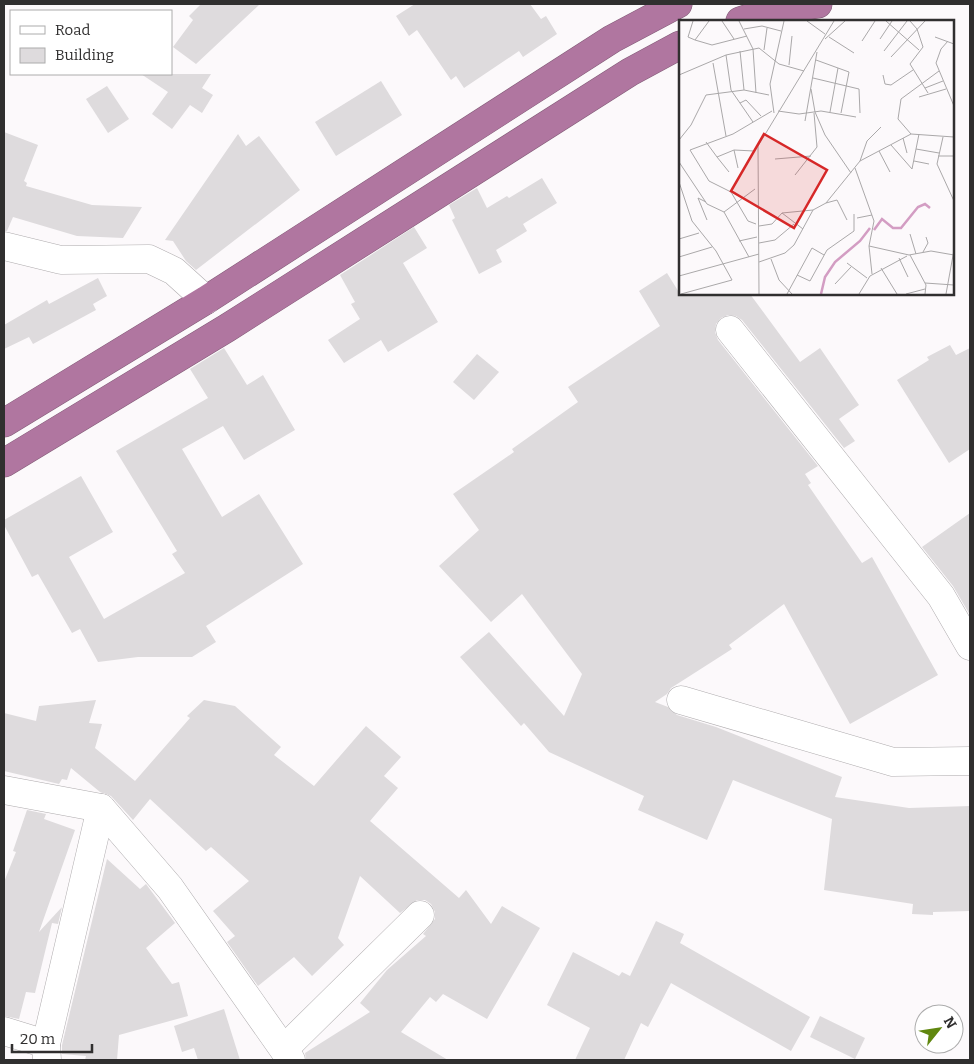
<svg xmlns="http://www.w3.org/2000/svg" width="974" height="1064" viewBox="0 0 974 1064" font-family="Bitter,serif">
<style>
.building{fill:#dedbdd}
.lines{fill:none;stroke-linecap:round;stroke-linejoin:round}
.street-casing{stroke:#afacae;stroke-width:29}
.highway-casing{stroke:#835d78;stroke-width:29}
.street{stroke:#fff;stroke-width:28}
.highway{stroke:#b076a0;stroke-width:28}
.inset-river{fill:none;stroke:#d39dc3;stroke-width:2.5}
.inset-road{fill:none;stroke:#aaa8a9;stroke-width:1}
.view{fill:#d62828;fill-opacity:0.15;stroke:#d62828;stroke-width:2.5}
.inset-edge{fill:none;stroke:#302f2f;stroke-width:2.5}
</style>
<rect width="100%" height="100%" fill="#fcf9fb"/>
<!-- building -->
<g class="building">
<path d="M201 4H260L196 64 173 47 193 20 189 16Z"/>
<path d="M415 4H530L541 19 546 16 557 34 523 57 519 51 464 88 456 76 451 80 417 30 409 36 396 16Z"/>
<path d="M141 74H211L202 88 213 95 202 113 190 105 172 129 152 114 168 92Z"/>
<path d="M381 81 402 115 336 156 315 122Z"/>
<path d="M107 86 129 119 108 133 86 99Z"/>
<path d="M4 132 38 145 24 181 27 183 26 186 92 205 142 207 123 238 77 236 13 217 7 231H4Z"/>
<path d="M238 134 246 146 259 136 300 190 196 270 186 261 173 241 165 240Z"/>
<path d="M542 178 557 203 523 224 527 231 496 250 502 262 479 274 452 220 455 218 449 205 477 188 487 208 507 196 509 198Z"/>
<path d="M414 227 427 248 403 263 438 322 388 352 381 340 344 363 328 340 360 319 351 304 355 302 340 275Z"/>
<path d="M667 273 680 294H750L800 362 820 348 859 405 839 419 855 441 844 448 742 320 736 316 728 315 721 318 716 324 715 332 718 340 818 466 805 474 811 483 808 485 862 563 872 557 938 675 850 724 784 604 729 645 732 649 671 688 667 694 655 702 668 707 677 715 716 727 842 777 835 797 909 808 970 806V911L933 912V915L912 914 913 904 824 890 832 819 733 780 707 840 638 810 644 796 549 752 524 723 521 726 460 657 489 632 564 716 582 674 522 594 491 622 439 566 479 530 453 494 514 452 512 449 578 402 568 387 660 326 639 291Z"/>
<path d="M98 278 107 296 93 304 96 310 33 344 29 337 4 349V325L47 300 49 304Z"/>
<path d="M950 345 956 355 970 348V449L949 463 897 380 929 360 927 357Z"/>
<path d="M224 348 247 385 263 375 295 430 244 460 223 426 182 449 222 517 259 494 303 564 206 626 216 642 192 657H138L98 662 80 629 72 633 38 574 32 577 4 525V520L81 476 113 532 69 557 104 619 185 573 172 554 177 551 116 451 208 398 190 369Z"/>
<path d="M477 354 499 372 474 400 453 382Z"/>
<path d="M970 513V615L953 586 922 547Z"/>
<path d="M96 700 89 723 102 724 95 748 135 781 190 718 187 716 204 700 235 706 281 747 274 755 314 786 366 726 401 757 384 776 398 788 370 821 459 898 466 890 491 924 502 906 540 928 487 1019 443 994 436 1002 430 997 401 1032 448 1060H306L305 1053 370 1012 360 1003 387 970 426 936 423 934 435 919V912L431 904 425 900H417L400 913 360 876 338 938 344 945 312 976 294 957 258 986 227 942 235 936 213 911 249 881 211 847 206 851 150 799 133 820 111 796 100 792 71 768 67 780 62 779 59 784 4 771V713L36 721 39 706Z"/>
<path d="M27 810 46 814 44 819 75 830 39 932 62 907 58 924 52 923 35 993 26 992 19 1019 4 1016V882L16 852 13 851Z"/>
<path d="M107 859 140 889 146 884 175 923 146 948 172 984 179 982 188 1016 119 1035 117 1060H85L86 1056 62 1054V1045Z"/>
<path d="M656 921 684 934 680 943 810 1017 791 1051 671 983 648 1027 641 1023 624 1060H575L590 1028 547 1005 573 952 619 976 622 972 630 976Z"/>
<path d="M224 1009 240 1060H198L194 1048 182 1052 174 1026Z"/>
<path d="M820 1016 865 1038 855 1059 810 1037Z"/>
</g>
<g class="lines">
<!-- street casing -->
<g class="street-casing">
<g id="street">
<path d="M4 246 61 260 149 259 174 271 206 300"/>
<path d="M730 330 941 596 970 646"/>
<path d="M681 700 893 762 970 761"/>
<path d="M4 790 101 808 170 888 291 1060"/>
<path d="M4 1031 46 1044"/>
<path d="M284 1049 420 915"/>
<path d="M47 1060 46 1044 101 808"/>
</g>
</g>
<!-- highway casing -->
<g class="highway-casing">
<g id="highway">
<path d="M740 21 770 11 818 4"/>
<path d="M4 423 206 300 612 39 678 4"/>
<path d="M4 463 227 328 630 72 680 45"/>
</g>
</g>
<!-- street -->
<use href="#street" class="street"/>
<!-- highway -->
<use href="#highway" class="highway"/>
</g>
<!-- overview -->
<g transform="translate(679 20)">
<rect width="275" height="275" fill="#fcf9fb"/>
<path class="inset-river" d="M195 210 203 199 214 208H222L239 187 246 184 251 188M142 274 146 257 156 242 181 221 191 208"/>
<path class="inset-road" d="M14 1 9 17 16 20 33 25 68 16M43 1 55 19M60 1 74 29 77 73M128 1 146 14M207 1 240 30M231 1 238 9 244 27 231 44 249 73M65 9 83 6 102 11M150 17 175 33M256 17 275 24M146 19 166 1M201 19 213 1M16 20 30 1M183 21 196 1M269 21 262 29 257 43 275 86M85 30 88 8M61 31 65 70M205 31 228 1M47 35 52 70 74 102M212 37 246 1M137 40 170 52 162 93M34 43 47 116M110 45 113 16M0 55 47 35 80 28 100 44 125 51M204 55 206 64 212 65 234 50M134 58 180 69 181 93M246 68 264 61M132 69 136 92 146 115 172 153M240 77 267 69M61 83 67 80 82 96M99 91 120 94 142 91 177 97M151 92 159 48M95 93 91 64 105 1M126 101 138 32M232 114 219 99 222 79 260 51M264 117 258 144 275 181M224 118 228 133M0 120 12 105 27 75 65 70 90 75M27 122 38 137 55 130 75 131M212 125 233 149 240 114M237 129 260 133M55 130 59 148M200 131 211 152M259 136H275M38 137 50 152M96 139 132 136M181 141 188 121 202 107M235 141 250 144M0 142 28 184 45 192 70 237M176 148 195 201 190 226 193 254M116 155 138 127 135 93M0 162 13 201 37 231 53 260 2 274M27 182 19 178 28 200M147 183 158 180 168 200M45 192 76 169M103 193 124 209M178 198 193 195M77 204 69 201 52 172 30 161 11 130 54 114 93 91M80 206 93 204 103 193 134 190M231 214 237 234M0 219 20 213M60 221 78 217M80 223 96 220 115 204M190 226 230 235 252 231 275 235M244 232 249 223 247 217M231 235 247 265 246 274M0 237 33 227M220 238 229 257M92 239 100 260 113 274M80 242 106 233 115 225 134 190 147 183 181 141 232 114 275 117M168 243 188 258M202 248 218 274M118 255 131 261 148 230 175 211V194M0 256 80 234M246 263 275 265M156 264 172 247M80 274 79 126 155 1M108 274 133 228 145 235M180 274 191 256 228 236M227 274 246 269M267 274 275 230"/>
<path class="view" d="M85 114 148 150 115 208 52 171Z"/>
<rect width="275" height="275" class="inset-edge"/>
</g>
<!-- border -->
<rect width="974" height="1064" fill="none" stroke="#302f2f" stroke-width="10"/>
<!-- legend -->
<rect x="10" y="10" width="162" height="65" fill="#ffffff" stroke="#acacac"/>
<rect x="20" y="26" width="25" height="8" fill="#ffffff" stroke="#acacac"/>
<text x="55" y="35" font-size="15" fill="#302f2f">Road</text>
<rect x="20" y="48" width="25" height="15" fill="#dedbdd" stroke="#acacac"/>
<text x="55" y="60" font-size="15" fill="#302f2f">Building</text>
<!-- north arrow -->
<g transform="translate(939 1029) rotate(60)"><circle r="24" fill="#ffffff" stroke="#acacac"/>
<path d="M0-4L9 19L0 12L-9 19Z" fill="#60870f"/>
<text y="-8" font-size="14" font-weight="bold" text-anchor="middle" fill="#302f2f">N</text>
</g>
<!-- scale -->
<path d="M12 1044v8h80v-8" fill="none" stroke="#302f2f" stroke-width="2.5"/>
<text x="20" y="1044" font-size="15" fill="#302f2f" stroke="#ffffff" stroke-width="4" paint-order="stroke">20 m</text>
</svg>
